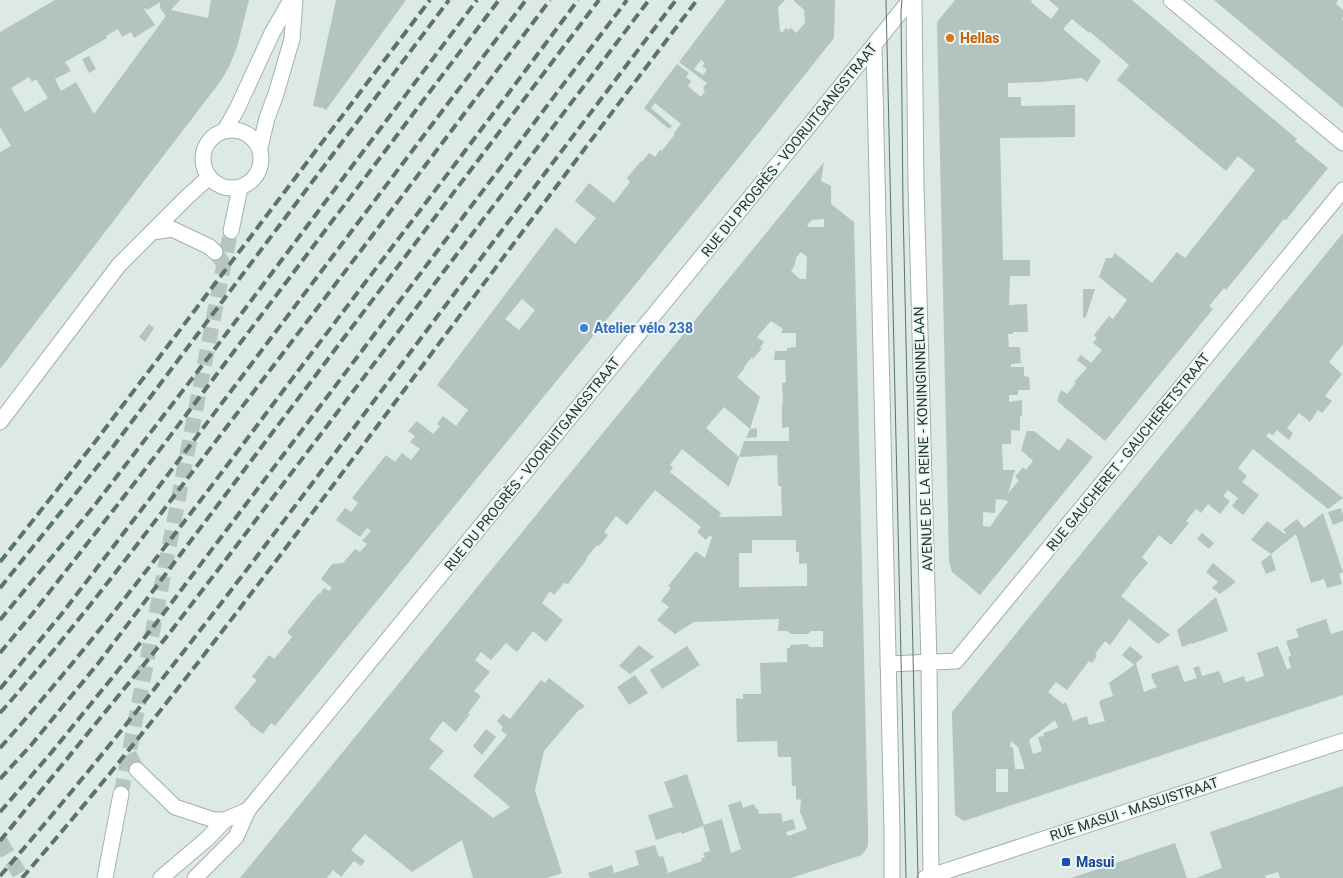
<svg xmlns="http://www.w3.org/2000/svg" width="1343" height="878" viewBox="0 0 1343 878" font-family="Roboto,sans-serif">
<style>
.building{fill:#b3c3bf;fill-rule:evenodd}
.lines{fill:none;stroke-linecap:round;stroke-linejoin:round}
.street-tunnel{stroke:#b7c5c2;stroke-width:15;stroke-dasharray:15 8;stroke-linecap:butt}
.secondary-tunnel{stroke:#b7c5c2;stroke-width:15;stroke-dasharray:15 8;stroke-linecap:butt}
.street-casing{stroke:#a1b0ad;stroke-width:17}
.secondary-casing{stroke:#9db4af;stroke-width:17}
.street{stroke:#fff;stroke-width:15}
.secondary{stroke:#fff;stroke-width:15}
.tram{stroke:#5a7371;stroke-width:1}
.rail{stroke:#5a7371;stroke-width:4;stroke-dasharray:10 5;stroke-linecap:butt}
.food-dot{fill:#e8710a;stroke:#edf6f3;stroke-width:2}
.shop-dot{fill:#3f7fe0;stroke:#edf6f3;stroke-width:2}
.transit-dot{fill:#1a4fb4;stroke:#edf6f3;stroke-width:2}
.labels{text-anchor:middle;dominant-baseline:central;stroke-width:4;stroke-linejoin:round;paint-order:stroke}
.food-label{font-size:14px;font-weight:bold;fill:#c56008;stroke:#edf6f3;text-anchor:start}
.street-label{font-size:14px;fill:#203735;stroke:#edf6f3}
.shop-label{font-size:14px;font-weight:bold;fill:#366cbe;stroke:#edf6f3;text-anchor:start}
.transit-label{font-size:14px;font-weight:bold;fill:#164399;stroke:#edf6f3;text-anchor:start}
</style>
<rect width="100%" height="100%" fill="#dde9e5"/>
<!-- building -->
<g class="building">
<path d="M55 0H180L171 10 208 18 211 0H249L237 47 229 67 220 82 0 369V152L11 146 0 127V32ZM160 2V8L166 16 94 114 76 82 61 91 55 79 71 71 65 62 107 38 106 36 118 29 122 37 131 32 134 38 155 25 144 9 145 8 147 10ZM29 77 32 82 36 79 48 98 25 112 11 88Z"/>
<path d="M336 0H406L326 110 323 108 313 106Z"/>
<path d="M726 0H785L778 7 780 31 782 33 786 28 788 30 791 28 796 33 805 23 804 10 793 0H835L834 38 745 150 275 726 271 723 263 734 249 724 250 723 234 708 257 680 252 677 269 655 274 659 292 637 287 632 319 593 320 594 324 588 329 591 332 588 321 579 332 564 343 563 355 549 360 552 367 544 362 541 371 531 367 528 360 537 336 520 345 508 351 512 358 503 352 498 386 455 395 462 402 453 411 460 420 449 410 442 415 436 408 431 417 421 433 434 440 426 437 424 443 416 456 426 468 410 437 385 556 227 575 244 596 218 575 201 589 183 614 203 630 182 627 178 641 161 642 162 649 153 655 157 660 150 662 151 675 134 674 133 681 124 655 103 651 108 672 126 669 129 644 108 677 64 689 73 686 77 691 81 688 86 701 97 705 91 703 88 707 83 679 62ZM701 60 705 63 702 66 707 70 703 75 694 69ZM522 299 535 310 519 330 505 319Z"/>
<path d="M955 0H1032L1031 2 1051 19 1059 9 1049 0H1132L1297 139 1295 141 1328 168 1286 220 1284 219 1226 290 1224 288 1209 306 1213 309 1105 441 1057 401 1061 390 1067 394 1076 383 1074 382 1087 368 1077 360 1081 355 1091 363 1102 350 1093 343 1097 338 1094 335 1109 316 1113 319 1127 300 1099 277 1106 258H1112L1115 253 1152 283 1177 252 1185 258 1255 170 1238 156 1226 171 1117 80 1129 65 1089 31V33L1072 19 1063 29 1101 61 1087 82 1082 78 1041 82 1008 83V97H1021V106L1075 105V137L1000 138 1003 260H1030V276H1010L1009 305 1027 304 1028 332H1013V334H1008L1009 347H1020L1021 363 1011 364V367H1024V376L1029 377 1030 390H1018V395H1009V402L1022 400V416H1020V431L1011 430V444H1002L1003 470H1015L1006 500 996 499 995 513 983 512V526L990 527 996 518 1008 502 1006 500 1009 492 1019 480 1015 477 1023 467 1026 470 1033 461 1021 450 1027 431H1034L1059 451 1068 438 1093 457 980 595 952 572 949 562 937 22Z"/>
<path d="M1214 0H1338L1336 4 1343 10V17L1341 19 1343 20V108Z"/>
<path d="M89 56 96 69 89 73 82 59Z"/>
<path d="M824 162 821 181 831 186V204L854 222 868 828V846L862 855 791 878H590L588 873 612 865 614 873 639 865 635 851 655 845 659 857 663 856 668 873 702 861 701 858H705L703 853 710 851 703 826 682 834 681 832 656 840 648 815 673 807 664 782 687 774 704 825 722 819 731 853 741 849 728 805 741 801 743 808 754 804 756 809H758L759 814 781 813 783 822 793 819 796 829 786 832 788 836 807 829 800 812 801 799 796 800V786H792L791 757H778L777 741 737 742 736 698 743 699V694H761L760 663 787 662V648H790V645L807 644 810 647H823V631H811L808 634H791L787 631H778L779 619 694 622 675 634 657 620 669 607 661 601 671 588 668 586 696 551 705 558 712 537 710 535 706 540 697 532 701 527 655 490 627 525 616 516 604 532 608 535 600 545 596 546 586 558 587 559 568 584 564 583 554 595 550 591 542 603 563 620 546 642 533 631 517 652 506 643 491 660 481 652 475 660 490 672 474 691 481 696 468 713 470 714 456 732 443 721 429 739 444 751 429 768 493 818 510 807 473 776 507 735 501 730 503 727 497 721 503 714 510 719 541 680 545 683 549 678 585 706 578 711 544 751 535 791 562 873 547 878H473L462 840 412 872 365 834 351 850 365 861 361 866 354 861 341 877 333 870 327 878H240ZM824 219V227H809L807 225 812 220ZM801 252 807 257 806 279H800L791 271 795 265 796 258ZM771 321 783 329 781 333H796V347L787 348V351H775L774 360H785L786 382 782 383 783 403H782V428L789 427V441H744L739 457 777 455 778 486H781L782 516 719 517 721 513 670 472 673 467 670 465 682 449 729 487 739 457 706 428 724 407 750 429 746 438 757 437V428L750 429 760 397 737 377 745 368 744 367 752 357 753 359 762 348 760 347 764 342 757 337ZM752 540H796V552H799V564L807 563V586L739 587V553H752Z"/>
<path d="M1343 233V344L1329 362 1342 374 1325 396 1332 401 1322 413 1318 410 1310 422 1299 413 1287 428 1293 433 1289 440 1277 430 1273 435 1269 433 1266 436 1343 498 1328 509 1253 449 1238 468 1247 476 1242 482 1259 495 1243 515 1232 506 1238 498 1228 490 1223 496 1230 501 1220 514 1208 504 1201 513 1196 509 1186 521 1189 523 1171 545 1159 535 1142 557 1148 563 1130 584H1131L1121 596 1170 635 1158 644 1129 619 1110 645 1105 641 1095 654 1097 656 1092 663 1089 661 1067 690 1056 682 1048 692 1063 704 1066 702 1073 721 1087 716 1089 725 1105 721 1099 702 1101 700 1113 696 1109 683 1134 665 1122 655 1130 646 1143 657 1136 663 1144 692 1157 687 1155 684H1154L1151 674 1178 665 1184 682 1197 678 1193 668 1199 666 1202 676 1219 671 1224 683 1244 676 1246 682 1264 676 1257 653 1278 646 1287 669 1291 668 1288 657 1291 656 1286 641 1299 637 1296 629 1326 619 1331 634 1343 630V695L964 821 955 815 952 712ZM1055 720 1058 728 1043 733 1044 736 1038 737 1042 751 1033 754 1029 740ZM1011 741 1018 747 1025 769H1015L1013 747H1010ZM996 769H1008V792H996Z"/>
<path d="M1083 289H1095L1086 317 1083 318Z"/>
<path d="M149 324 154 328 145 342 139 337Z"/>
<path d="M1341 508 1343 514V521L1333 525 1328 512Z"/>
<path d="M1323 513 1343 572 1339 574 1342 584 1327 588 1324 579 1311 583 1296 534 1271 554 1251 540 1267 521 1285 534 1286 532 1283 530 1297 519 1304 528Z"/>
<path d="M1202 533 1214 543 1209 549 1197 539Z"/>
<path d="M1271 554 1276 570 1266 574 1261 562Z"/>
<path d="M1213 563 1236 582 1220 594 1212 588 1218 582 1206 572Z"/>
<path d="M1216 597 1228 631 1192 644V643L1182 647 1177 630Z"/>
<path d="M639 645 654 657 630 674 619 666Z"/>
<path d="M687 646 700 665 662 689 650 670Z"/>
<path d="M635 675 648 693 629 705 617 687Z"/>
<path d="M486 729 496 737 482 755 473 746Z"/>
<path d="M1343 786V878H1280L1278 872 1265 876 1266 878H1196L1222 868 1210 832Z"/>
<path d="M1175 843 1187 878H1071L1128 859Z"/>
</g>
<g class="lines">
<!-- street-tunnel -->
<g class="street-tunnel">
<path d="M215 252 224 264"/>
<path d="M129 754 137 770"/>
</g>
<!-- secondary-tunnel -->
<g class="secondary-tunnel">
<path d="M121 794 224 264 231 231"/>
<path d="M0 841 22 878"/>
</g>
<!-- street casing -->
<g class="street-casing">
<g id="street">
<path d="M914 0 916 185 929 662 931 878"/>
<path d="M1171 0 1343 143"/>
<path d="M874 46 892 830V878"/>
<path d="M152 232 172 229 210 247 215 252"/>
<path d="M0 422 119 265 185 199 209 177"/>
<path d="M888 664 956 661 1343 190"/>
<path d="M137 770 175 807 214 820H225"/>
<path d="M161 878 208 838 225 820 248 810"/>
<path d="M195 878 236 837 248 810 808 127 910 0"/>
<path d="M925 878 1343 741"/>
</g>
</g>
<!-- secondary casing -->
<g class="secondary-casing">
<g id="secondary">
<circle cx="232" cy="159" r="29"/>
<path d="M225 130 237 109 272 33 291 0"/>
<path d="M260 147 267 118 276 94 292 39 295 0"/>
<path d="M231 231 240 188"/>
<path d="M105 878 121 794"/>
</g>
</g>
<!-- street -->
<use href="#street" class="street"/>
<!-- secondary -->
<use href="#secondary" class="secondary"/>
<!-- tram -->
<g class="tram">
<path d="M886 0 906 878"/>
<path d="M902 0 901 12 903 206 918 878"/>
</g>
<!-- rail -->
<g class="rail">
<path d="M0 562 95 442 430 0"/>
<path d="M0 588 109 452 449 0"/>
<path d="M0 620 94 506 211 354 477 0"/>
<path d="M0 653 33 613 140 476 499 0"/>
<path d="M0 689 64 611 142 509 526 0"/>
<path d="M0 713C78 625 148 530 219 437 330 292 440 146 550 0"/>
<path d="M0 748C101 634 192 512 283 391 382 260 481 131 578 0"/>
<path d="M0 779 32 744 100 661 599 0"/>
<path d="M0 812 51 753 154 626 627 0"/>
<path d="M0 841 168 635 237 545 649 0"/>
<path d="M0 876C119 739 229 594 338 449 450 299 563 149 676 0"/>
<path d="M22 878C134 749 237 613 340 476 459 317 577 158 697 0"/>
</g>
</g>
<!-- markers -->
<circle class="food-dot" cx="950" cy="38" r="5"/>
<circle class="shop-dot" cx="584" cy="328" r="5"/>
<rect class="transit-dot" x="1061" y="857" width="10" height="10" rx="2.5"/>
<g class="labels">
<!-- food labels -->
<g class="food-label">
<text x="960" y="38">Hellas</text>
</g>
<!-- street labels -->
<g class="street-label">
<text transform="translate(789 150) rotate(-51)">RUE DU PROGRÈS - VOORUITGANGSTRAAT</text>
<text transform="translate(923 439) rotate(-92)">AVENUE DE LA REINE - KONINGINNELAAN</text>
<text transform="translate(1128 452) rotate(-51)">RUE GAUCHERET - GAUCHERETSTRAAT</text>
<text transform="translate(532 464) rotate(-51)">RUE DU PROGRÈS - VOORUITGANGSTRAAT</text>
<text transform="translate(1134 809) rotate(-18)">RUE MASUI - MASUISTRAAT</text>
</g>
<!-- shop labels -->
<g class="shop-label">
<text x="594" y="328">Atelier vélo 238</text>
</g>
<!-- transit labels -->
<g class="transit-label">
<text x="1076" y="862">Masui</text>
</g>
</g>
</svg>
